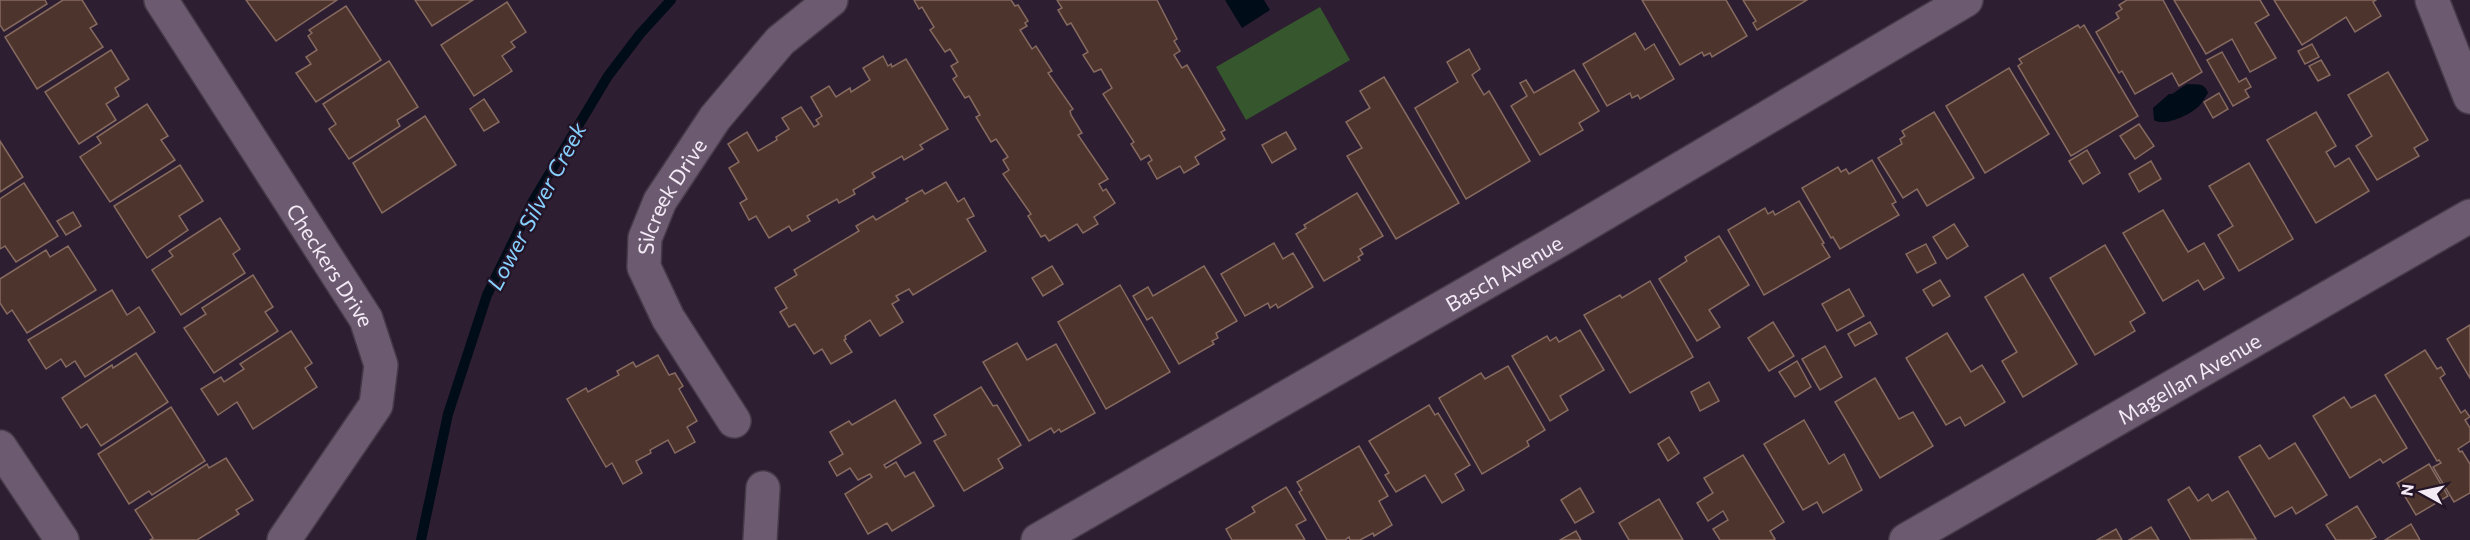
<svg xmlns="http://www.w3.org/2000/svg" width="2470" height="540" viewBox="0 0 2470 540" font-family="Commissioner,sans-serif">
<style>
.green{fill:#36572e}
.water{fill:#000c18}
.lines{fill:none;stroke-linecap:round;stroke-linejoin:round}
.stream{stroke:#000c18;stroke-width:10}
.building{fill:#4d342c;stroke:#866a60;stroke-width:1.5}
.minor-casing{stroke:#463a49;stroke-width:36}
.tertiary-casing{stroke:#463a49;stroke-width:36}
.minor{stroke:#6c5b70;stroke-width:33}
.tertiary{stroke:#6c5b70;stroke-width:33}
.labels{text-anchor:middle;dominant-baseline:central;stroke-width:4.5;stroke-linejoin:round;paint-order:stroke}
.street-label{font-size:21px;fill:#f4eaf6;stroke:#231527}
.water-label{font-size:22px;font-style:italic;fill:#87d1ff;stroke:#231527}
</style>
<rect width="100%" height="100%" fill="#2d1f31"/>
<!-- green -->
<path class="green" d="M1320 7 1350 60 1246 120 1216 67Z"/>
<!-- water -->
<g class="water">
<path d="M1225 0H1264L1270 10 1242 28Z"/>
<path d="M2187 84C2196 85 2205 82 2208 93 2206 96 2202 103 2200 105 2191 115 2164 127 2154 120L2153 108 2169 94H2172Z"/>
</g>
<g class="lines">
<!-- stream -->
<path class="stream" d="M421 540 448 414 487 295 533 201 608 76 640 34 671 0"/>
</g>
<!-- building -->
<g class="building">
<path d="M0 0H45L47 4 4 31 0 25Z"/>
<path d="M63 0H82L97 24 90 28 103 47 37 89 5 37Z"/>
<path d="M246 0H337L276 41Z"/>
<path d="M415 0H473L432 26Z"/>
<path d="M914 0H1011L1015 6 1018 5 1028 21 1025 23 1027 26 1020 30 1032 49 1036 46 1052 71 1048 73 1073 109 1070 111 1071 115 1082 133 1078 135 1108 179 1099 184 1103 191 1106 189 1115 203 1094 217 1098 224 1083 233 1077 224 1049 241 1045 235 1041 237 1028 216 1031 214 1003 174 1009 170 1003 160 1008 157 996 139 991 142 976 117 980 115 969 96 965 98 953 79 957 76 951 66 958 62 950 49 945 52 930 30 934 27 922 7 919 9Z"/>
<path d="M1057 0H1157L1177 39 1174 41 1180 51 1174 55 1182 68 1187 65 1225 130 1221 132 1225 139 1195 157 1199 164 1184 173 1180 166 1157 179 1148 163 1152 160 1149 155 1141 160 1131 144 1134 142 1103 94 1112 88 1101 69 1094 72 1083 55 1088 52 1071 23 1067 25 1058 10 1062 8Z"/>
<path d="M1642 0H1726L1747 36 1712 57 1710 53 1704 56 1702 52 1680 65Z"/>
<path d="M1743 0H1807L1757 30 1753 23 1756 21Z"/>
<path d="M2127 0H2163L2202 72 2179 86 2172 73 2135 94 2122 71 2119 73 2096 32 2119 18 2116 13 2122 9 2119 5Z"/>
<path d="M2174 0H2260L2269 15 2255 23 2276 58 2250 72 2232 39 2206 54Z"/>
<path d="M2274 0H2376L2373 2 2381 16 2355 32 2346 17 2302 45Z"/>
<path d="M507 2 526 32 511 42 515 47 502 56 512 71 474 96 441 45Z"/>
<path d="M346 6 381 60 316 102 296 73 311 64 306 57 317 50 308 36 312 33 309 30Z"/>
<path d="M2078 25 2080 28 2084 25 2138 116 2071 156 2018 66 2022 63 2019 59Z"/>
<path d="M1635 33 1645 50 1654 44 1674 79 1640 99 1638 95 1632 98 1630 93 1607 106 1583 64Z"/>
<path d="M2312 44 2319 57 2305 64 2298 51Z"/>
<path d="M1469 49 1480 69 1472 75 1484 95 1489 91 1530 161 1466 199 1415 108 1458 82 1447 62Z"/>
<path d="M111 50 129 79 115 88 119 96 106 104 116 120 79 144 45 92Z"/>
<path d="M2222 52 2239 82 2246 78 2251 87 2245 90 2249 97 2233 106 2207 60Z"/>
<path d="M883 56 888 66 891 64 892 67 906 59 948 129 920 145 923 149 904 160 902 156 872 173 875 177 853 190 855 194 839 203 837 199 807 216 810 221 792 231 789 226 769 238 756 216 749 220 740 203 747 199 729 168 739 162 728 144 747 132 758 151 777 140 776 137 789 129 782 118 801 107 814 127 819 124 816 120 822 116 811 97 829 86 836 97 850 88 851 92 870 80 863 68Z"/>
<path d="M2321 60 2330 75 2318 81 2309 66Z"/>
<path d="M389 61 418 107 397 120 400 126 349 159 329 129 336 124 323 104Z"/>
<path d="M2009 68 2049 134 1985 173 1946 106Z"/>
<path d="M1574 70 1599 111 1579 123 1583 130 1540 155 1511 106 1527 96 1520 83 1526 80 1534 93Z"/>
<path d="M2388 72 2428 140 2414 148 2419 156 2377 180 2356 146 2372 136 2348 95Z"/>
<path d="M1384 77 1459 203 1396 239 1347 156 1362 148 1346 122 1370 108 1360 91Z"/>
<path d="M2219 93 2228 109 2213 118 2204 102Z"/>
<path d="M484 99 499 122 484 131 470 109Z"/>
<path d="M147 104 168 136 161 140 175 160 110 202 80 157 101 143 97 137Z"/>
<path d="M1934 112 1974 178 1927 206 1917 189 1903 198 1878 158 1902 144 1900 139 1905 136 1902 131Z"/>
<path d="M2316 112 2336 146 2326 152 2335 167 2349 158 2369 191 2316 223 2267 140Z"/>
<path d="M425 116 456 165 382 213 353 163Z"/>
<path d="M2139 124 2154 146 2135 159 2120 136Z"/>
<path d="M1286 132 1296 149 1272 163 1262 145Z"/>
<path d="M0 141 23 177 0 192Z"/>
<path d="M2087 150 2100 173 2083 184 2069 161Z"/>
<path d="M1872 160 1896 202 1892 204 1899 215 1840 249 1833 237 1831 238 1802 188 1838 167 1841 172 1846 169 1849 174Z"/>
<path d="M2151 161 2161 179 2139 192 2129 174Z"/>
<path d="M2249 163 2293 239 2239 271 2218 235 2233 226 2209 186Z"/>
<path d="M180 165 203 201 179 216 188 230 147 258 114 206Z"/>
<path d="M946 182 958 202 964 198 974 216 967 219 986 251 913 295 909 289 896 296 899 300 892 304 903 322 880 336 870 320 845 336 846 339 844 340 852 352 831 364 822 349 814 354 795 324 789 327 780 312 787 308 775 288 797 275 794 270 859 231 856 226 873 216 876 220 908 201 906 199 922 190 925 194Z"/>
<path d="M24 183 58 236 16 262 5 246 0 249V199Z"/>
<path d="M1357 193 1383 236 1360 249 1363 254 1358 257 1360 260 1324 281 1296 234 1306 228 1304 225Z"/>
<path d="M1799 201 1824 243 1822 244 1830 257 1764 295 1728 230 1765 208 1768 214 1773 211 1775 215Z"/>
<path d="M2163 210 2188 252 2204 243 2224 278 2204 290 2198 280 2163 301 2123 233Z"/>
<path d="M73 212 81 226 66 235 57 221Z"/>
<path d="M220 218 240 249 233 254 245 273 181 315 152 270 173 256 169 251Z"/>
<path d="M1954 224 1968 246 1947 259 1933 237Z"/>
<path d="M1719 236 1749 285 1709 310 1720 327 1697 341 1659 279 1687 261 1685 257Z"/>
<path d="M1274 243 1283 259 1293 253 1313 287 1278 308 1276 304 1270 308 1268 303 1245 316 1221 274Z"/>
<path d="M1926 244 1936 263 1917 273 1906 254Z"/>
<path d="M2105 245 2145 313 2130 322 2135 331 2095 355 2050 278Z"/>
<path d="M68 246 96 290 27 333 12 310 7 314 0 303V279L46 250 50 257Z"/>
<path d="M1052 266 1063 284 1043 296 1032 278Z"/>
<path d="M1204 266 1237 321 1216 333 1218 338 1212 341 1214 344 1179 364 1152 317 1147 320 1133 296 1148 287 1153 296Z"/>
<path d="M2023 274 2077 364 2023 397 2002 361 2017 352 1985 297Z"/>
<path d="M253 275 273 307 265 312 278 331 214 373 184 328 206 314 202 308Z"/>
<path d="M1940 280 1950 296 1933 306 1923 290Z"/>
<path d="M1650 281 1693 357 1630 393 1584 315 1620 295 1622 298Z"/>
<path d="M1120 285 1170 372 1106 409 1058 322Z"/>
<path d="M1849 289 1864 316 1837 331 1822 304Z"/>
<path d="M112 290 127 315 139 307 155 332 85 377 75 361 66 367 61 359 46 369 28 340Z"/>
<path d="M1773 322 1794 356 1769 371 1748 338Z"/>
<path d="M1870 322 1877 334 1855 346 1848 334Z"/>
<path d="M2470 325V378L2447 339Z"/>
<path d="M1580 330 1604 370 1560 396 1568 410 1550 421 1512 356 1547 336 1550 341 1556 337 1559 342Z"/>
<path d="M291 331 312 363 305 368 317 387 253 429 237 402 218 415 201 389 221 377 224 382 244 369 240 364Z"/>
<path d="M1947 333 1971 372 1982 365 2005 402 1965 426 1960 417 1946 425 1906 358Z"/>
<path d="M1017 343 1027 360 1056 344 1095 413 1061 432 1059 429 1054 433 1051 428 1029 441 983 362Z"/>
<path d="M1825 346 1842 377 1820 390 1802 359Z"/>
<path d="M2425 350 2437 369 2441 367 2445 374 2440 378 2461 413 2465 410 2470 417 2465 420 2470 428V441L2458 449 2460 452 2462 451 2470 464V493L2454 502 2433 467 2441 463 2439 460 2437 461 2385 375Z"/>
<path d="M136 353 168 402 101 446 87 424 81 428 62 398 112 365 113 368Z"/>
<path d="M658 355 669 375 675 373 683 386 679 389 697 421 687 427 695 442 675 453 668 440 650 450 651 453 636 461 642 473 623 484 612 463 606 467 567 399 586 388 588 392 619 375 617 371 633 362 636 367Z"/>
<path d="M1797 361 1811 387 1795 397 1779 372Z"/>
<path d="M1508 366 1545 430 1527 441 1529 446 1482 474 1439 398 1481 373 1485 379Z"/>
<path d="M1875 378 1899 419 1913 412 1933 446 1880 478 1835 402Z"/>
<path d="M1709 382 1719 401 1700 411 1691 392Z"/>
<path d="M981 387 993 406 997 405 1021 445 998 459 1003 468 964 491 934 441 946 435 934 415Z"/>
<path d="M2375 395 2407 448 2383 463 2380 459 2350 478 2313 416 2344 397 2351 408Z"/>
<path d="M895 400 921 443 884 465 886 468 896 462 905 477 914 472 934 506 892 531 887 523 868 534 845 494 872 477 870 474 858 480 850 468 837 476 829 462 843 454 830 432 849 421 852 425Z"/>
<path d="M1429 405 1435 415 1438 413 1470 465 1455 474 1464 490 1442 503 1425 475 1396 492 1385 475 1389 473 1369 441Z"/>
<path d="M171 407 205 461 152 495 149 491 129 504 98 454Z"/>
<path d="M1804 420 1829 464 1844 454 1862 490 1823 513 1817 502 1803 510 1764 444Z"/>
<path d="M1669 437 1679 453 1668 461 1658 444Z"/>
<path d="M2295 443 2327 495 2296 514 2292 507 2275 517 2239 457 2260 445 2269 459Z"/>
<path d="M1359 446 1388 496 1379 501 1392 525 1374 536 1373 533 1360 540H1350L1349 537 1345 540H1327L1299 492 1302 490 1297 482Z"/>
<path d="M1743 455 1784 522 1770 531 1775 539 1773 540H1720L1713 529 1728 520 1723 511 1708 521 1697 503 1713 493 1704 478Z"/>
<path d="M226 458 253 500 236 510 239 514 197 540H150L153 538 135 510 207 464 209 468Z"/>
<path d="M2429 464 2448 496 2416 515 2397 483Z"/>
<path d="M1286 487 1306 520 1296 525 1305 540H1232L1226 529 1255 512 1252 507Z"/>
<path d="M2189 487 2198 501 2208 494 2212 501 2228 491 2256 539 2191 540 2168 500Z"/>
<path d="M1580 488 1594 512 1575 523 1561 500Z"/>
<path d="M1659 499 1683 540H1629L1619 523Z"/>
<path d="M2357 506 2376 537 2370 540H2336L2326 525Z"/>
<path d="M2411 524 2420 540H2385Z"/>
<path d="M2151 527 2159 540H2129Z"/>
<path d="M2116 529 2122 540H2097Z"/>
<path d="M1576 531 1581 540H1560Z"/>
</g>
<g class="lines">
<!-- minor casing -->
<g class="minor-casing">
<g id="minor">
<path d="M2432 0 2470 97"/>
<path id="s1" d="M734 421 668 318 644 267 645 238 660 201 715 118 780 41 831 0"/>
<path d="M0 447 62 540"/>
<path d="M760 540 763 488"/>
<path id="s2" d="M1038 540 1551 245 1966 0"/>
<path id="s3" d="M1906 540 2470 216"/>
</g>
</g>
<!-- tertiary casing -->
<g class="tertiary-casing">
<g id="tertiary">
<path id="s4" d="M161 0 366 319 381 365 376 405 284 540"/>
</g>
</g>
<!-- minor -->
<use href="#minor" class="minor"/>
<!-- tertiary -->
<use href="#tertiary" class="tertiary"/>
</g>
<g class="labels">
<!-- street labels -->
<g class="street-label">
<text stroke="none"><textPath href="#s1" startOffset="256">Silcreek Drive</textPath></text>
<text stroke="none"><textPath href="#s4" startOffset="315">Checkers Drive</textPath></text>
<text stroke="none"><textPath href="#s2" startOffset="537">Basch Avenue</textPath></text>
<text stroke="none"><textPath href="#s3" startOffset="326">Magellan Avenue</textPath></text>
</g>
<!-- water labels -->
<g class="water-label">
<text transform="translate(536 206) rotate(-62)">Lower Silver Creek</text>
</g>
</g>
<!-- north arrow -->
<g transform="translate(2422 492) rotate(278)" stroke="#231527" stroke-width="4.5" paint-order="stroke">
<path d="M0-4.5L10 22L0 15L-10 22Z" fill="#f4eaf6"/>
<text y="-9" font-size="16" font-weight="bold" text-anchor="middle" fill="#f4eaf6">N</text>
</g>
</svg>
